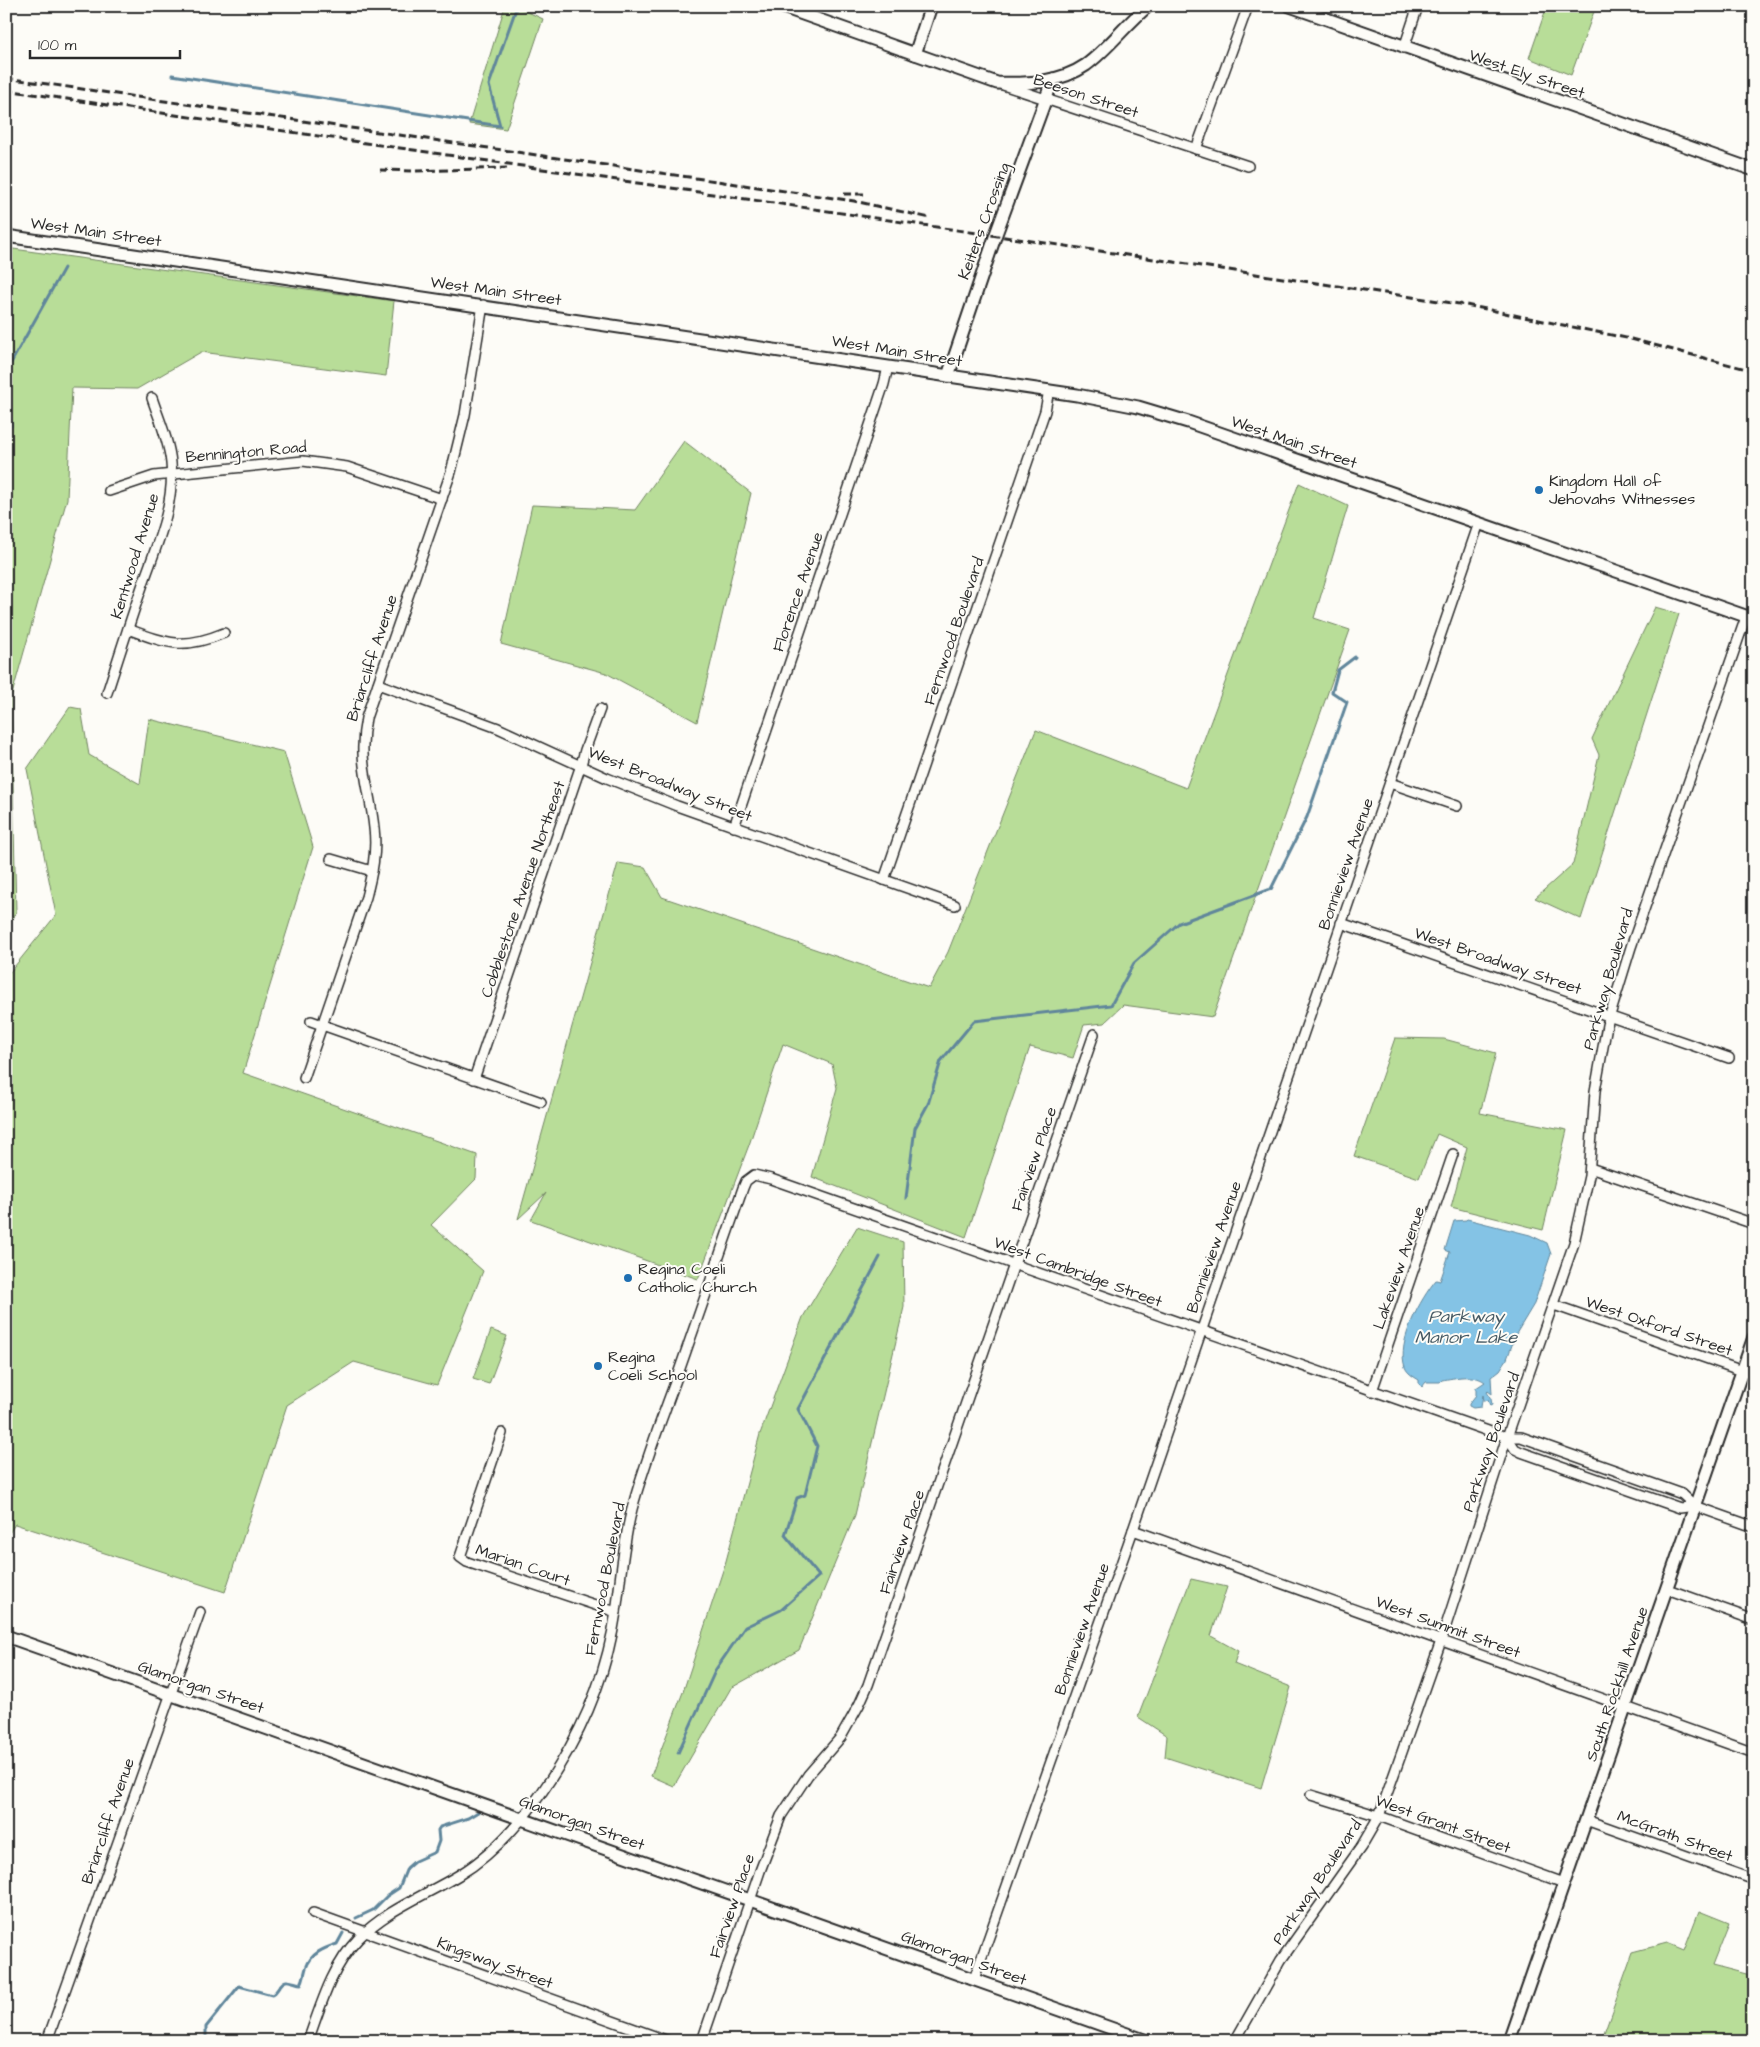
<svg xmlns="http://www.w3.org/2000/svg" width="1760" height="2047" viewBox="0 0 1760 2047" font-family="'Architects Daughter',sans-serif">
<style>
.green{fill:#b8dd98;stroke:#728462}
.water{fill:#84c3e5;stroke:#60869b}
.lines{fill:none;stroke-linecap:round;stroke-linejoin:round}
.stream{stroke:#60869b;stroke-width:3}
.minor-casing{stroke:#2b2b2b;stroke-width:12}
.tertiary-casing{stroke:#2b2b2b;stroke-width:15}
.minor{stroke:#fdfcf7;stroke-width:9}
.tertiary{stroke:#fdfcf7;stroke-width:11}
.rail{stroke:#2b2b2b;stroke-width:3;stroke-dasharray:8 4;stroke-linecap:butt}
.poi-dot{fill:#1f6fb2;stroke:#fdfcf7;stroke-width:2}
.labels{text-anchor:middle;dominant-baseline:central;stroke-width:4;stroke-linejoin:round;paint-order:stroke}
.street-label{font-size:16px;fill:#2b2b2b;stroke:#fdfcf7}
.poi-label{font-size:16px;fill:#2b2b2b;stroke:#fdfcf7;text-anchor:start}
.water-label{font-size:18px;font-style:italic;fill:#465963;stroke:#fdfcf7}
</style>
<rect width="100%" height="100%" fill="#fdfcf7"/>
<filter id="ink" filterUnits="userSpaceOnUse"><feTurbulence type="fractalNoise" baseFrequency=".02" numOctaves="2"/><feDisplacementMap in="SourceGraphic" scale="10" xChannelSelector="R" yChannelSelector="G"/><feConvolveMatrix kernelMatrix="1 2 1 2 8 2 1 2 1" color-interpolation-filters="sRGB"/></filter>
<g filter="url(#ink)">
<!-- green -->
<g class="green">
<path d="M505 6H515L543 19 506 129 469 124Z"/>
<path d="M1547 6H1596L1571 75 1529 58Z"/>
<path d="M6 248 394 301 386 376 201 352 137 389 72 388 67 499 11 698 16 912 6 929Z"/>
<path d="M684 441 751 493 697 722 606 673 501 644 532 505 635 510Z"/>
<path d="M1299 483 1348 506 1314 618 1350 630 1213 1017 1123 1005 1104 1023 1084 1025 1073 1058 1030 1047 966 1237 812 1177 837 1088 832 1064 783 1044 749 1145 698 1279 531 1220 546 1193 518 1219 618 863 645 867 662 897 929 988 948 952 1036 730 1186 788Z"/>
<path d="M1655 607 1679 614 1581 919 1535 898 1573 864 1599 755 1592 739Z"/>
<path d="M70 707 81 709 89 755 140 784 149 719 284 752 313 847 243 1073 477 1155 476 1179 431 1225 483 1271 437 1385 354 1362 287 1405 225 1592 15 1524 6 1538V977L56 915 27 769Z"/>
<path d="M1395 1038 1444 1039 1496 1053 1480 1113 1567 1130 1543 1230 1451 1207 1467 1147 1437 1134 1419 1178 1354 1156Z"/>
<path d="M857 1227 903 1242 904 1307 855 1515 799 1650 731 1688 674 1786 651 1776 683 1692 726 1561 760 1434 803 1317Z"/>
<path d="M491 1330 507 1336 489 1384 473 1379Z"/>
<path d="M1191 1579 1227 1587 1211 1636 1238 1651 1234 1664 1291 1687 1261 1788 1165 1757 1167 1736 1138 1717Z"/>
<path d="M1699 1911 1729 1923 1712 1966 1754 1977V2041H1601L1633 1952 1667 1943 1684 1950Z"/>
</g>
<!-- water -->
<path class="water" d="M1467 1219 1530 1235 1547 1243 1551 1254 1534 1304 1516 1334 1507 1359 1500 1370 1491 1377 1492 1394 1488 1391 1487 1392 1491 1399 1492 1405 1490 1406 1488 1400 1484 1401 1483 1395 1481 1407 1473 1408 1469 1406V1404L1476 1395V1388L1485 1382C1473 1373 1455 1378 1442 1380L1440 1382H1426L1422 1387 1419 1384V1380C1414 1377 1407 1373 1405 1367 1396 1343 1421 1298 1436 1280L1440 1281 1450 1252 1445 1250 1454 1221 1466 1220Z"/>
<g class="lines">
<!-- stream -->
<g class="stream">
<path d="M1571 8 1572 6"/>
<path d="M172 75 500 126 489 85 517 6"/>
<path d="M6 429 11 426 7 370 64 268"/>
<path d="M906 1198 915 1128 928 1104 941 1061 974 1021 1111 1005 1134 963 1179 923 1271 889 1307 817 1347 702 1332 692 1338 670 1355 657"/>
<path d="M678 1753 716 1669 745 1627 781 1610 819 1576 785 1535 797 1498 805 1495 817 1446 798 1409 880 1257"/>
<path d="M356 1918 373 1910 387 1896 399 1888 407 1868 415 1861 435 1852 439 1841 438 1830 440 1827 468 1818 478 1812"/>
<path d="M204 2041 206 2038V2027L239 1986 272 1995C278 1992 280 1982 286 1981 290 1980 297 1984 301 1984 304 1979 304 1974 306 1968 311 1953 324 1948 337 1944L343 1933"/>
</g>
<!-- minor casing -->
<g class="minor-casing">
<g id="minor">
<path d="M1404 48 1418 6"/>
<path d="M1003 85 1248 166"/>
<path d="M1196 149 1248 6"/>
<path d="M109 491 154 476 303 461 347 467 442 499"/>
<path d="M128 629C168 644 183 650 224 633"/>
<path d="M378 684 498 728 607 778 677 806 955 905"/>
<path d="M107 693C119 656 131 618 144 581 157 544 175 504 171 463 169 441 159 419 152 398"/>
<path d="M1390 783 1457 806"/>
<path d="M734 827 884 384 888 367"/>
<path d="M331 859 372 871"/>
<path d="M884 880 1045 411 1049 390"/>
<path d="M1341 923 1729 1058"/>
<path d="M311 1021 541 1102"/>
<path d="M304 1078 366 897C372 874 377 852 374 828 370 788 357 761 366 718L451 472 465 415 483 305"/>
<path d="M474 1079 581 765 585 750 600 709"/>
<path d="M1590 1168 1754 1224"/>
<path d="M1554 1305 1754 1375"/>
<path d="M1372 1391 1453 1154"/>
<path d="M502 1433 460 1557 467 1562 616 1612"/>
<path d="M1507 1437 1515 1449 1521 1452 1680 1508 1695 1506"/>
<path d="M1133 1530 1754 1753"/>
<path d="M1667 1589 1754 1620"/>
<path d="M1311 1795 1379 1816 1564 1883"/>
<path d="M1586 1820 1754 1880"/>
<path d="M313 1913 668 2041"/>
<path d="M974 1979 1133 1530 1479 523"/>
<path d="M47 2041 200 1612"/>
<path d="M308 2041C321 2005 332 1966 358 1939 386 1910 426 1895 459 1875 502 1849 534 1807 559 1766 588 1719 608 1666 616 1612 621 1578 623 1543 632 1509 644 1464 661 1421 677 1377 699 1314 721 1251 743 1188L746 1181 754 1175 771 1179 1488 1431 1507 1437H1521L1682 1494 1695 1506 1754 1527"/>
<path d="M702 2041 760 1871 781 1816 808 1775 841 1737 859 1705 868 1685 1094 1034"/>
<path d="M1235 2041 1281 1960 1361 1847 1379 1816 1402 1752 1441 1641 1507 1437 1574 1243 1589 1176 1595 1091 1607 1025 1631 947 1746 617"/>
</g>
</g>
<!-- tertiary casing -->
<g class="tertiary-casing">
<g id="tertiary">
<path d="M780 6 997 83C1027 84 1060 83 1086 65 1108 49 1126 24 1148 6"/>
<path d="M1290 6 1754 170"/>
<path d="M915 54 931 6"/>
<path d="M6 236 1077 395 1138 407 1188 422 1754 619"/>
<path d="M948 376 996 234 1053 79"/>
<path d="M6 1636 1147 2041"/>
<path d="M1509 2041 1754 1337"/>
</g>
</g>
<!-- minor -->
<use href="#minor" class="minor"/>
<!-- tertiary -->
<use href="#tertiary" class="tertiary"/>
<!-- rail -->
<g class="rail">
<path d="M6 78 854 201 930 218"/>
<path d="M6 90 1466 305 1631 339 1754 371"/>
<path d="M380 170 414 171 507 168"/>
<path d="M844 194H864"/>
</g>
</g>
</g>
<!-- markers -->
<g class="poi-dot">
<circle cx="1539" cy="490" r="5"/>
<circle cx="628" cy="1278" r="5"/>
<circle cx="598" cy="1366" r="5"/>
</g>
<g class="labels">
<!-- street labels -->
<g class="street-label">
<text transform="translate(1527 74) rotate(19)">West Ely Street</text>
<text transform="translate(1086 96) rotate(18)">Beeson Street</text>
<text transform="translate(984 221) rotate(-70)">Keiters Crossing</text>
<text transform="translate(96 232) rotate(8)">West Main Street</text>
<text transform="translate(496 291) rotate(8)">West Main Street</text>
<text transform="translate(897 351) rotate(9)">West Main Street</text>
<text transform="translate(1294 442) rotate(19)">West Main Street</text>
<text transform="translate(246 452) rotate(-5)">Bennington Road</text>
<text transform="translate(135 556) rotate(-73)">Kentwood Avenue</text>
<text transform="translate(798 592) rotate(-71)">Florence Avenue</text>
<text transform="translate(954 631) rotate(-71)">Fernwood Boulevard</text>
<text transform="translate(372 658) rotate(-72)">Briarcliff Avenue</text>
<text transform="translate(670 784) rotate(22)">West Broadway Street</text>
<text transform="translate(1346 864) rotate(-71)">Bonnieview Avenue</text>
<text transform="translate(523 889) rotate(-71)">Cobblestone Avenue Northeast</text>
<text transform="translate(1498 961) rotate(19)">West Broadway Street</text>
<text transform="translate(1608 979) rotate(-74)">Parkway Boulevard</text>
<text transform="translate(1034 1159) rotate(-71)">Fairview Place</text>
<text transform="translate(1214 1247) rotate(-71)">Bonnieview Avenue</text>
<text transform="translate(1399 1268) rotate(-71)">Lakeview Avenue</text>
<text transform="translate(1078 1272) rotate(20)">West Cambridge Street</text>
<text transform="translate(1659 1326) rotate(19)">West Oxford Street</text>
<text transform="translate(1491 1442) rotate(-71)">Parkway Boulevard</text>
<text transform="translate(902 1542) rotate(-71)">Fairview Place</text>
<text transform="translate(523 1565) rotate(19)">Marian Court</text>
<text transform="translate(605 1579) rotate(-79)">Fernwood Boulevard</text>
<text transform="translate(1448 1627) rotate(20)">West Summit Street</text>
<text transform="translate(1082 1629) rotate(-71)">Bonnieview Avenue</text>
<text transform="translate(1617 1684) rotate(-71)">South Rockhill Avenue</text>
<text transform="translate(201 1687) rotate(19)">Glamorgan Street</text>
<text transform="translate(108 1821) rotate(-71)">Briarcliff Avenue</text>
<text transform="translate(582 1823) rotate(20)">Glamorgan Street</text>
<text transform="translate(1443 1824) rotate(20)">West Grant Street</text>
<text transform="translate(1675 1836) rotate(20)">McGrath Street</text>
<text transform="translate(1317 1882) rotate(-56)">Parkway Boulevard</text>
<text transform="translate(732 1906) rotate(-71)">Fairview Place</text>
<text transform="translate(964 1958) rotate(20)">Glamorgan Street</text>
<text transform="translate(495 1963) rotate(20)">Kingsway Street</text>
</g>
<!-- poi labels -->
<g class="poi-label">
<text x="1549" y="481">Kingdom Hall of<tspan x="1549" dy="18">Jehovahs Witnesses</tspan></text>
<text x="638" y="1269">Regina Coeli<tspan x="638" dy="18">Catholic Church</tspan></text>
<text x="608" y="1357">Regina<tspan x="608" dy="18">Coeli School</tspan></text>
</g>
<!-- water labels -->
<g class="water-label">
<text x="1466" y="1316">Parkway<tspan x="1466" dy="21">Manor Lake</tspan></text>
</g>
</g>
<!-- margin -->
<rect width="1760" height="2047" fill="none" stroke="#fdfcf7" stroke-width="25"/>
<rect x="12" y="12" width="1735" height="2022" fill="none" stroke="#2b2b2b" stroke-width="2" filter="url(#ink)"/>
<!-- scale -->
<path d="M30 50v8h150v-8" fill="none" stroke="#2b2b2b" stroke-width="2.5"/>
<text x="38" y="50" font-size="15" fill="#2b2b2b" stroke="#fdfcf7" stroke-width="4" paint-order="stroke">100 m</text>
</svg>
